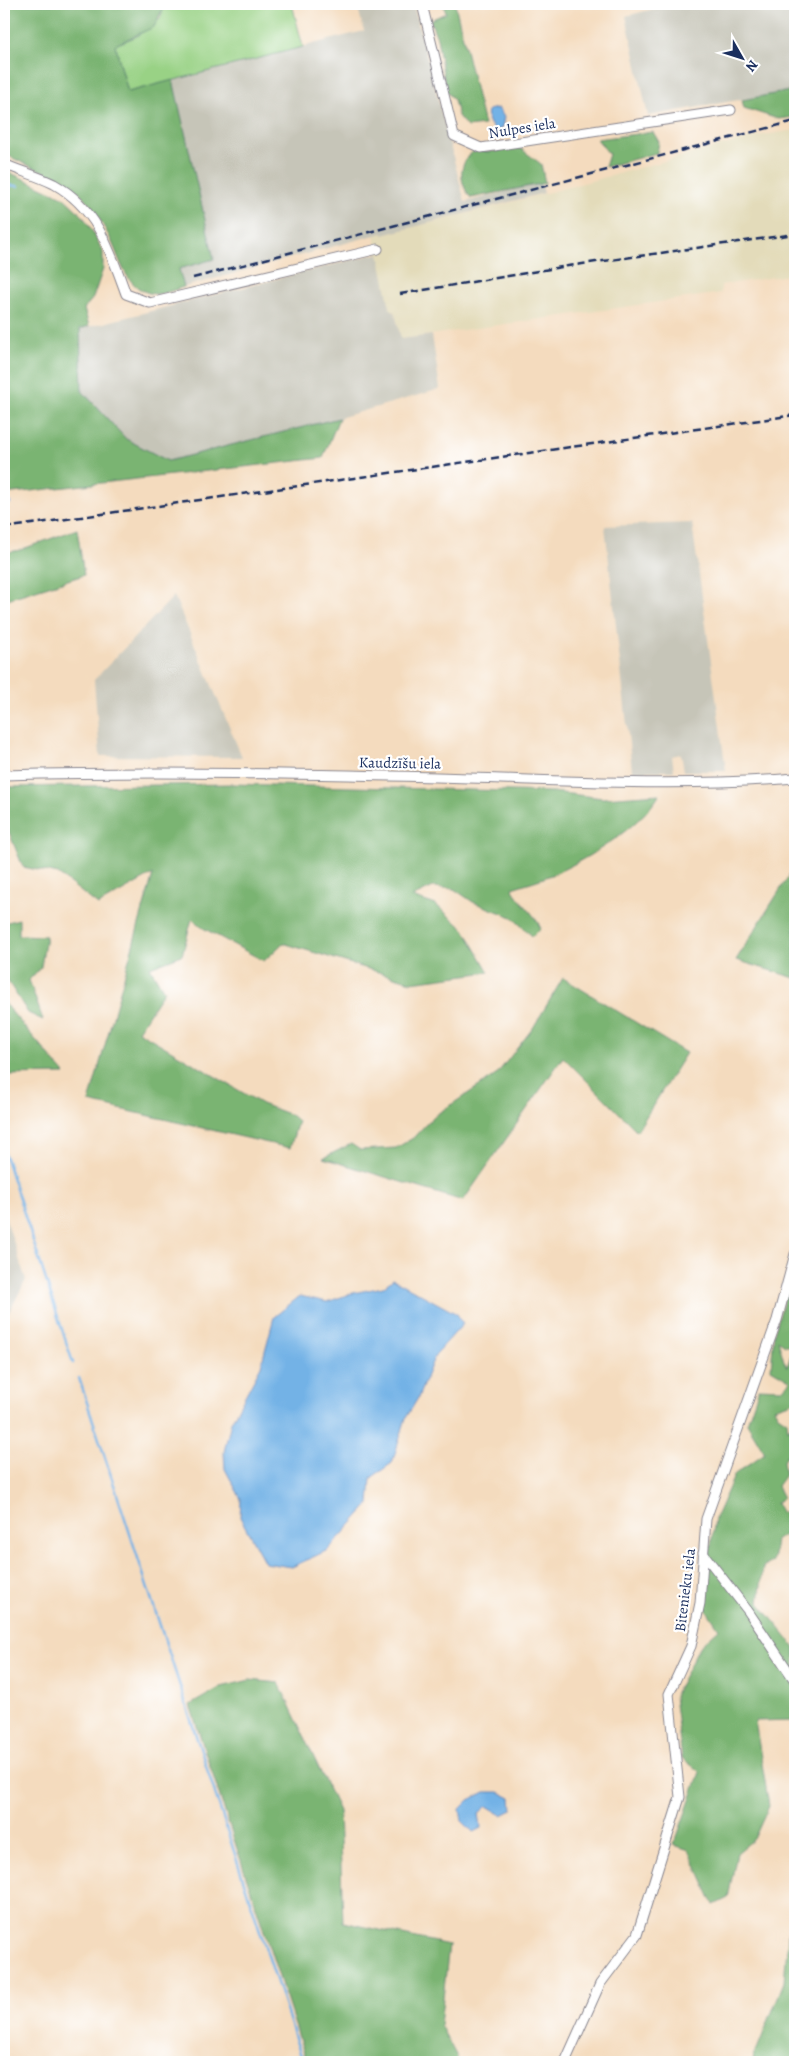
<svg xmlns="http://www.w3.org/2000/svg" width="799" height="2066" viewBox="0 0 799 2066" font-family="Alegreya,serif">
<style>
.built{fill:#e3dbba}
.industrial{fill:#c6c5b8}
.green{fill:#99d285;stroke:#5a8072}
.forest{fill:#7ab472;stroke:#4a7268}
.water{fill:#73b2e6;stroke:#4770a2}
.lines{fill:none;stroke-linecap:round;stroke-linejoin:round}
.stream{stroke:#73b2e6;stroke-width:2.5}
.minor-casing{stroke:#88858e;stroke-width:11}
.minor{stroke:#fff;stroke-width:9}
.rail{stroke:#1b2f5e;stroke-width:2.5;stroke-dasharray:8 4;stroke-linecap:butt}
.labels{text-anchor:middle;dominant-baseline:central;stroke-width:4.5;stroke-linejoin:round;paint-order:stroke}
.street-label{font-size:15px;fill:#1b2f5e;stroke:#fff}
</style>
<rect width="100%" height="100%" fill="#fff"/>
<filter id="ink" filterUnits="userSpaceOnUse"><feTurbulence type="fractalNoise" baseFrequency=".02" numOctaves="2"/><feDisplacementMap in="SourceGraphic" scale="10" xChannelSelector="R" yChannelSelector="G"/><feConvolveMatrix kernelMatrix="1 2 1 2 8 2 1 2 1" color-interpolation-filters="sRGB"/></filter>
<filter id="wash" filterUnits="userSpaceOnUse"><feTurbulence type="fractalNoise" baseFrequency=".0096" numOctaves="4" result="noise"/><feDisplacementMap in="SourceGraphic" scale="20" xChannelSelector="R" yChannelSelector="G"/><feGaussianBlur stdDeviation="1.12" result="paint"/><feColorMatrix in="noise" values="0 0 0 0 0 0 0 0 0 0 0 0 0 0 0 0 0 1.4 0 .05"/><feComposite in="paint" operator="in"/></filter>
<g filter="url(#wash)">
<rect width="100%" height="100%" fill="#f4dbbe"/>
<!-- built -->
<path class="built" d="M795 130V274L721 285V293L401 339 395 313 390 308 374 235 383 233V235L513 202 758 136Z"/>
<!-- industrial -->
<g class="industrial">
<path d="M357 4H413L465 202 541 183 544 193 383 235V233L375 235 184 287 179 269 214 259 173 80 364 31Z"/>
<path d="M672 4H795V90L648 116 626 16Z"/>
<path d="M379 253 390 308 395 313 401 339 432 335 440 389 339 418 168 461 126 439 82 391 80 329Z"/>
<path d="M692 523 726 771H684L681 754 672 756 674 771H632L605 526Z"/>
<path d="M174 596 242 757 100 756 94 680Z"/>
<path d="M4 1213 26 1280 4 1322Z"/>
</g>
<!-- green -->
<path class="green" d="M165 4H292L303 47 128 92 115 45 137 36 160 19Z"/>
<!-- forest -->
<g class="forest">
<path d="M4 4H165L154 27 115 45 128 92 173 80 214 259 179 269 184 287C176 289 162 295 154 294 126 290 121 261 111 240 103 224 87 197 73 187 56 174 24 166 4 153Z"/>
<path d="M443 4H455L484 125 467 127 458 116 454 100 446 91 437 38 430 20 446 13Z"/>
<path d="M795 90V117L778 119 744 108 742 100Z"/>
<path d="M653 132 659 142 657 153 605 167 609 154 597 139Z"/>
<path d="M520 148 541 164 545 183 471 198C458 181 458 163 475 150L488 152Z"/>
<path d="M4 170 63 197 83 216 94 234 103 252V269L93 298 84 309 89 326 80 329 82 391 126 439 168 461 339 418 323 458 4 494Z"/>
<path d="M77 529 84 575 4 600V553L20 550Z"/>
<path d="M232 784 553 792 603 798 660 794C641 826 591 857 556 873 543 879 527 883 512 888 521 904 534 912 541 929L532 936 512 917 473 902 454 889 433 887 412 897 436 905 464 929 489 972 411 982 283 943 264 961 203 928 192 919 182 955 150 967 164 991 138 1031 262 1104 291 1115 298 1121 290 1148 89 1102 153 874 98 905 58 874 23 867 4 820V787Z"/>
<path d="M795 866V978L736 960Z"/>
<path d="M19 919V935L46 936 41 967 29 980 43 1020 28 1013 4 975V923Z"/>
<path d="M563 978 686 1053 637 1131 563 1057 463 1201 323 1158 351 1144 360 1150 396 1148 413 1138 434 1116 496 1075 533 1028Z"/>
<path d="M4 1003 65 1074 4 1075Z"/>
<path d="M791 1277H795V1345H785L778 1340 784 1361 787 1367 791 1355 795 1359V1401L774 1408 778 1415 787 1421 788 1430 795 1421V1453L787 1455 783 1461 785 1475 777 1486 783 1498 776 1503 782 1513 795 1510V1530L776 1540 773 1562 763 1567 759 1603 795 1647V1720L755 1721 769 1806 754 1839 737 1853 728 1898 714 1905 689 1850 674 1845 700 1772 682 1758 674 1696 699 1647 719 1629 706 1609V1577L715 1519 735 1474 765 1453 747 1423 759 1388 782 1389 791 1381 771 1369 774 1333Z"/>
<path d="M250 1680 279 1683 339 1811 343 1922 449 1945 440 2025 457 2057V2062H307L190 1705 221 1687Z"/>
<path d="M795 1853V2062H752L784 1982Z"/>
</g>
<!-- water -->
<g class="water">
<path d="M498 108 504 117 502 128 496 131C490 126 486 118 488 110Z"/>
<path d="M393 1279 457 1314 463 1324 435 1355 418 1398 406 1418 392 1463 371 1478 369 1505 328 1550 292 1567 265 1563 240 1517 241 1499 225 1469 224 1452 231 1422 261 1366 274 1317 300 1296 327 1302 353 1293 383 1287Z"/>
<path d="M485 1792H499L511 1798 512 1810 502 1815 487 1806 479 1813 481 1828 473 1832 462 1821 460 1809 469 1800Z"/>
</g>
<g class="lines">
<!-- stream -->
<g class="stream">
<path d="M4 185 18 186"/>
<path d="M4 504 10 503"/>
<path d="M4 1152 73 1363"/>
<path d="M79 1378 303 2062"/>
</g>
</g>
</g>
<g filter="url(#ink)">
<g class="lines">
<!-- minor casing -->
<g class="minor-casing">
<g id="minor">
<path d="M422 4 454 136 481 148 731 110"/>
<path d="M4 164C20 171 38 176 54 184 97 208 110 250 126 294L150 303 378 249"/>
<path d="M4 775C159 771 314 774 469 778 577 781 687 787 795 778"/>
<path d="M703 1553 748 1611 795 1681"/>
<path d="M565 2062 600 1984 637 1935 680 1797 669 1694 691 1646 700 1603 706 1519 777 1320 795 1254"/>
</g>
</g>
<!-- minor -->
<use href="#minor" class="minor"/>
<!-- rail -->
<g class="rail">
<path d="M193 278 795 121"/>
<path d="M400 294 568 266 795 234"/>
<path d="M4 528 795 415"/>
</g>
</g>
</g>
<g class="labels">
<!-- street labels -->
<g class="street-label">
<text transform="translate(522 128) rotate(-9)">Nulpes iela</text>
<text transform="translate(400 763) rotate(1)">Kaudzīšu iela</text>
<text transform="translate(685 1590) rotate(-83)">Bitenieku iela</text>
</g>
</g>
<!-- margin -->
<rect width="799" height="2066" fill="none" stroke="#fff" stroke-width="20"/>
<!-- north arrow -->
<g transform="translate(742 58) rotate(129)" stroke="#ffffff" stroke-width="4" paint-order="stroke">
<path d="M0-4L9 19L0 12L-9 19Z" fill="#1b2f5e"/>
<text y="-8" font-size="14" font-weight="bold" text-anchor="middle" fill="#1b2f5e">N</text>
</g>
</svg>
